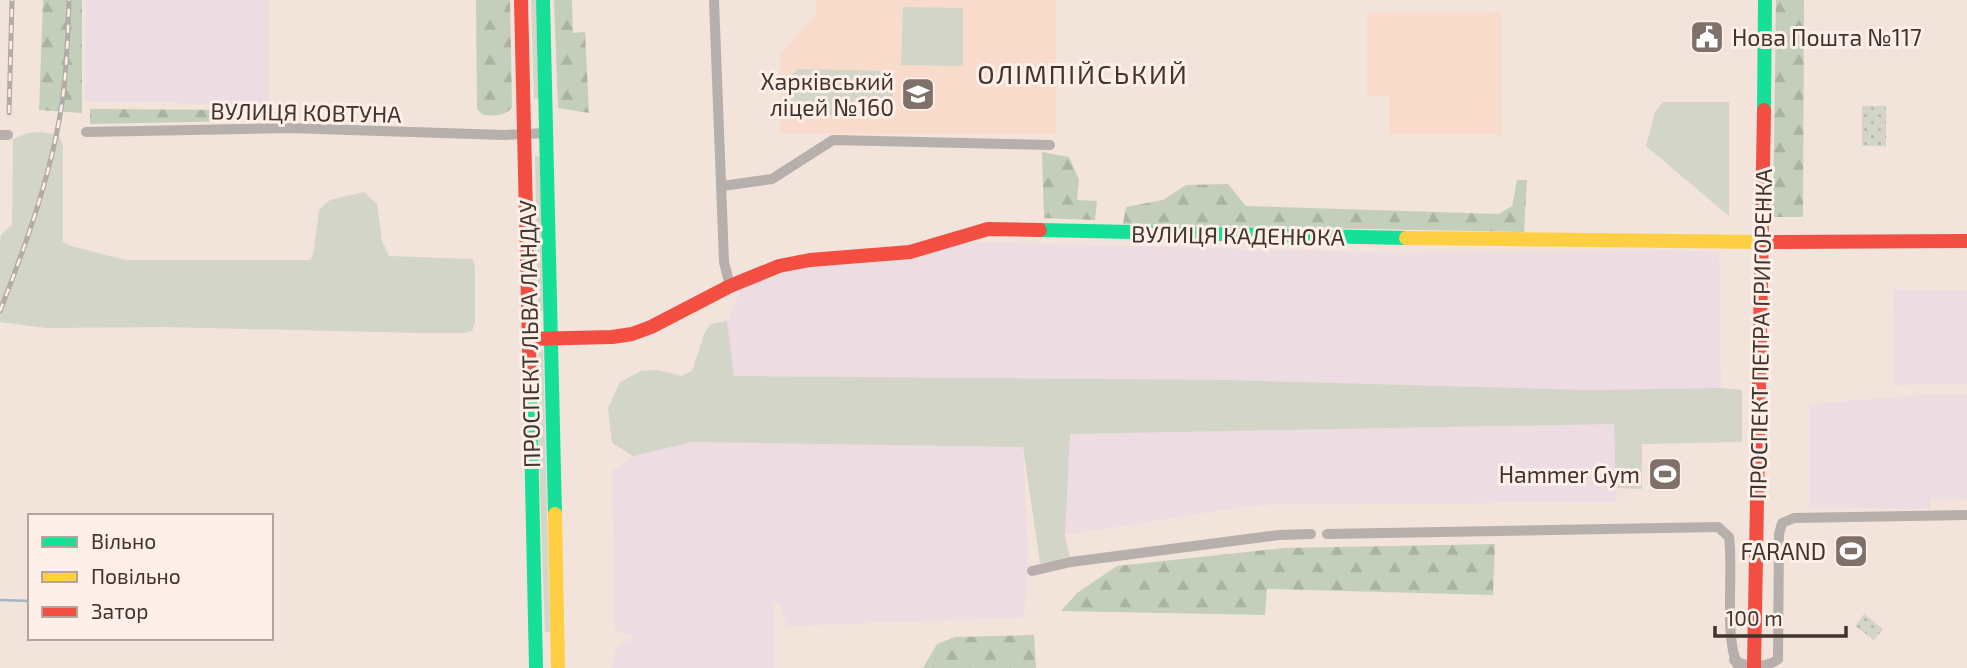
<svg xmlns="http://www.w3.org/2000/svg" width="1967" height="668" viewBox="0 0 1967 668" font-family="'Exo 2',sans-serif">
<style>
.industrial{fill:#eddce1}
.built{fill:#f9dbcc}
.grass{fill:#d2d5c8}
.forest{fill:url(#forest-firs)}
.park{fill:url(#park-dots)}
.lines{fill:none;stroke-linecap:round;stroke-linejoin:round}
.stream{stroke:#a4b3c5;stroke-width:2.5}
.street{stroke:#b6afab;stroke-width:10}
.fast{stroke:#16e098;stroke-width:14}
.slow{stroke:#ffcf43;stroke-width:14}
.jam{stroke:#f24e42;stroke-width:14}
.rail-casing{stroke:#b3aba6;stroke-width:5}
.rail{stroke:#fef0e9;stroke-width:2.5;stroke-dasharray:8;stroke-linecap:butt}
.labels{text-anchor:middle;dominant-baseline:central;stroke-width:6;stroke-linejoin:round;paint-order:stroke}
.poi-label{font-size:23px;fill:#41342d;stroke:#fef0e9;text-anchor:end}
.street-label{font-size:23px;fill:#41342d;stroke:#fef0e9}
.quarter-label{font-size:26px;letter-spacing:2px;fill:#41342d;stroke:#fef0e9}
</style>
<defs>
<pattern id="forest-firs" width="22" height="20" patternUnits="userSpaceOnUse" patternTransform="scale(1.75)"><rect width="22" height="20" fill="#c4cfbb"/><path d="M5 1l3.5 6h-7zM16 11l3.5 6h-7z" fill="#aab2a1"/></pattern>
<pattern id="park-dots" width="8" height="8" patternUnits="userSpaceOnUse" patternTransform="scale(1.75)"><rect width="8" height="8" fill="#d2d5c8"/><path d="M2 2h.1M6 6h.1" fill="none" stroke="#b6b7ac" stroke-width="1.8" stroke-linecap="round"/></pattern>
</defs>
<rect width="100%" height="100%" fill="#f2e3db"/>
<!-- industrial -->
<g class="industrial">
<path d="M86 0H269V105L85 101Z"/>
<path d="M969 242 1362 252 1719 251 1721 388 1589 390 1225 380 734 376 727 321 746 280 771 279 806 261 922 251Z"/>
<path d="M1893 289 1967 290V384L1894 385Z"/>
<path d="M1921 395H1967V500L1930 499V509L1809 507V404Z"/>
<path d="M1614 424 1617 502 1254 505 1064 535 1069 434Z"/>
<path d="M726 441 1023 447 1028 556 1024 617 787 626 779 603 774 604V668H612L616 647 636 637 615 630 612 471 633 456 692 442Z"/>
</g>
<!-- built -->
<g class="built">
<path d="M816 0H1056V135L780 133V55L816 14Z"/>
<path d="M1501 12 1502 135H1389V96H1367V13Z"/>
</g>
<!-- grass -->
<g class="grass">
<path d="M531 0H536L539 98 534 99Z"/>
<path d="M903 7 963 8V66L901 65Z"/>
<path d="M798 69 889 71 894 80 891 112 883 117 795 114 791 106 792 75Z"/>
<path d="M1663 102H1729V216L1646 146 1655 112Z"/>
<path d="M41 132 59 135 63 145V242L71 246 125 260H310L313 255 319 210 330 200 364 192 377 204 382 241 389 256 472 259 475 266V322L472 331 464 333H421L165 327 47 328 0 322V244L1 235 12 225 13 139 28 133Z"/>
<path d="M535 156 540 157 543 311H538Z"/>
<path d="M727 321 734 376 1225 380 1589 390 1721 388 1742 390V442L1642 444V489L1616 488 1614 424 1070 434 1065 536 1071 562 1040 563 1023 447 692 442 633 456 612 443 608 408 620 382 641 371 658 370 682 376 692 371 705 332 711 324Z"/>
<path d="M543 350 550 632H545C542 538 537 444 539 351Z"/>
</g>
<!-- forest -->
<g class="forest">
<path d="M43 0H82V113L39 110Z"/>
<path d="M476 0H510L512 107C506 116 493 116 483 115L477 109Z"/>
<path d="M554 0H572L573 33 585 32 589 113 558 108Z"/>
<path d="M1776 0H1804L1803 217H1773Z"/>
<path d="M90 109 241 110 240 121 90 124Z"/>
<path d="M1042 152 1069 157 1079 180 1077 200 1097 201 1095 220 1044 218Z"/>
<path d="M1517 180H1527L1524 232 1123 224 1126 207 1163 200 1186 185 1228 184 1246 206 1499 214 1512 206Z"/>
<path d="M1495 544 1493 595 1267 589 1265 615 1061 611 1077 593 1117 566 1284 548Z"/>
<path d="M1034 635 1036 668H923L937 644 955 637Z"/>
</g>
<!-- park -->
<g class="park">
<rect x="1862" y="106" width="24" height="40"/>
<path d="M1864 614 1883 629 1874 640 1855 626Z"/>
</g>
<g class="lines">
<!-- stream -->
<path class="stream" d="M0 600 30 601"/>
<!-- street -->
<g class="street">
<path d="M714 0 724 262 730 286"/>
<path d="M86 132 288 128 504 135 547 133"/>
<path d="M0 135H8"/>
<path d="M722 186 772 179 833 140 1050 145"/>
<path d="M1327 534 1718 527 1729 537C1734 574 1723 639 1739 668"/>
<path d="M1032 571 1071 562 1279 535 1311 534"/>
<path d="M1778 659 1779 534 1782 523 1794 518 1967 515"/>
<path d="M1734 660C1746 668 1768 668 1778 659"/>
</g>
<!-- fast -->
<g class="fast">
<path d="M543 0 555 514"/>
<path d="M1764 110 1765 0"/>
<path d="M1040 230 1406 238"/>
<path d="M530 389 536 668"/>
</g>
<!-- slow -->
<g class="slow">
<path d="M1406 238 1761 242"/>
<path d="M555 514 558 668"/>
</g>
<!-- jam -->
<g class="jam">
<path d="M521 0 530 389"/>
<path d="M1761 242 1967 241"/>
<path d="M529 339 612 337 632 334 651 327 730 286 779 266 810 260 910 252 988 229 1040 230"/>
<path d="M1754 668 1764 110"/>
</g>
<!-- rail casing -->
<g class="rail-casing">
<g id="rail">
<path d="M9 113 12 0"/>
<path d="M0 311C27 242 53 170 63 96 67 64 68 32 69 0"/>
</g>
</g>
<!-- rail -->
<use href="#rail" class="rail"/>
</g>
<!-- icons -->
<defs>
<g id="civic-square" transform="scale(1.75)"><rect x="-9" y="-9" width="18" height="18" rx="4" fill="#7f716a" stroke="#fef0e9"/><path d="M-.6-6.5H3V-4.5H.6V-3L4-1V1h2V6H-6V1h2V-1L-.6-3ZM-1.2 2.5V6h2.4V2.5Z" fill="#fff"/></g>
<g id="school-square" transform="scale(1.75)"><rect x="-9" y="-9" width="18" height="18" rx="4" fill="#7f716a" stroke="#fef0e9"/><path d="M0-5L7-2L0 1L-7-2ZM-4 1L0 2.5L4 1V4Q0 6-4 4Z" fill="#fff"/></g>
<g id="stadium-square" transform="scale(1.75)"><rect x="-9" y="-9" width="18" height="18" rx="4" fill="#7f716a" stroke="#fef0e9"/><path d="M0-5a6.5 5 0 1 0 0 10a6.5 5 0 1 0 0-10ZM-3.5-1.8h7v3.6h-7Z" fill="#fff"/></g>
</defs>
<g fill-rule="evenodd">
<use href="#civic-square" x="1707" y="37"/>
<use href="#school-square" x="918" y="94"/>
<use href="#stadium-square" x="1665" y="474"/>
<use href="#stadium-square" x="1851" y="551"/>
</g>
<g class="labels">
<!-- poi labels -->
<g class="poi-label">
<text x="1732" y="37" text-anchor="start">Нова Пошта №117</text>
<text x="894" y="81">Харківський<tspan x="894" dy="26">ліцей №160</tspan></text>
<text x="1640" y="474">Hammer Gym</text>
<text x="1826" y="551">FARAND</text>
</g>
<!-- street labels -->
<g class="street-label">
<text transform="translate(306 112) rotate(1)">ВУЛИЦЯ КОВТУНА</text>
<text transform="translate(1238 235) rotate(1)">ВУЛИЦЯ КАДЕНЮКА</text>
<text transform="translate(529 334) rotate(-91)">ПРОСПЕКТ ЛЬВА ЛАНДАУ</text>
<text transform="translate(1760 334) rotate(-89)">ПРОСПЕКТ ПЕТРА ГРИГОРЕНКА</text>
</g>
<!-- quarter labels -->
<g class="quarter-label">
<text x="1083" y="73">ОЛІМПІЙСЬКИЙ</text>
</g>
</g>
<!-- legend -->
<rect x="28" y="514" width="245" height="126" fill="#fef0e9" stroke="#b2a59e" stroke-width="2"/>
<rect x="42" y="537" width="35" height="10" fill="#16e098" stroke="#b2a59e" stroke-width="2"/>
<text x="91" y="549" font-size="21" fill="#41342d">Вільно</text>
<rect x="42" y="572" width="35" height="10" fill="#ffcf43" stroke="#b2a59e" stroke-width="2"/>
<text x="91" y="584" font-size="21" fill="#41342d">Повільно</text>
<rect x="42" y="607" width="35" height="10" fill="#f24e42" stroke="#b2a59e" stroke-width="2"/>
<text x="91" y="619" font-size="21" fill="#41342d">Затор</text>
<!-- scale -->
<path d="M1715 626v10h131v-10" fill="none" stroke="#41342d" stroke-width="3.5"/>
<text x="1726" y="626" font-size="21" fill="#41342d" stroke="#fef0e9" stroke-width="5" paint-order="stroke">100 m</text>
</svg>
